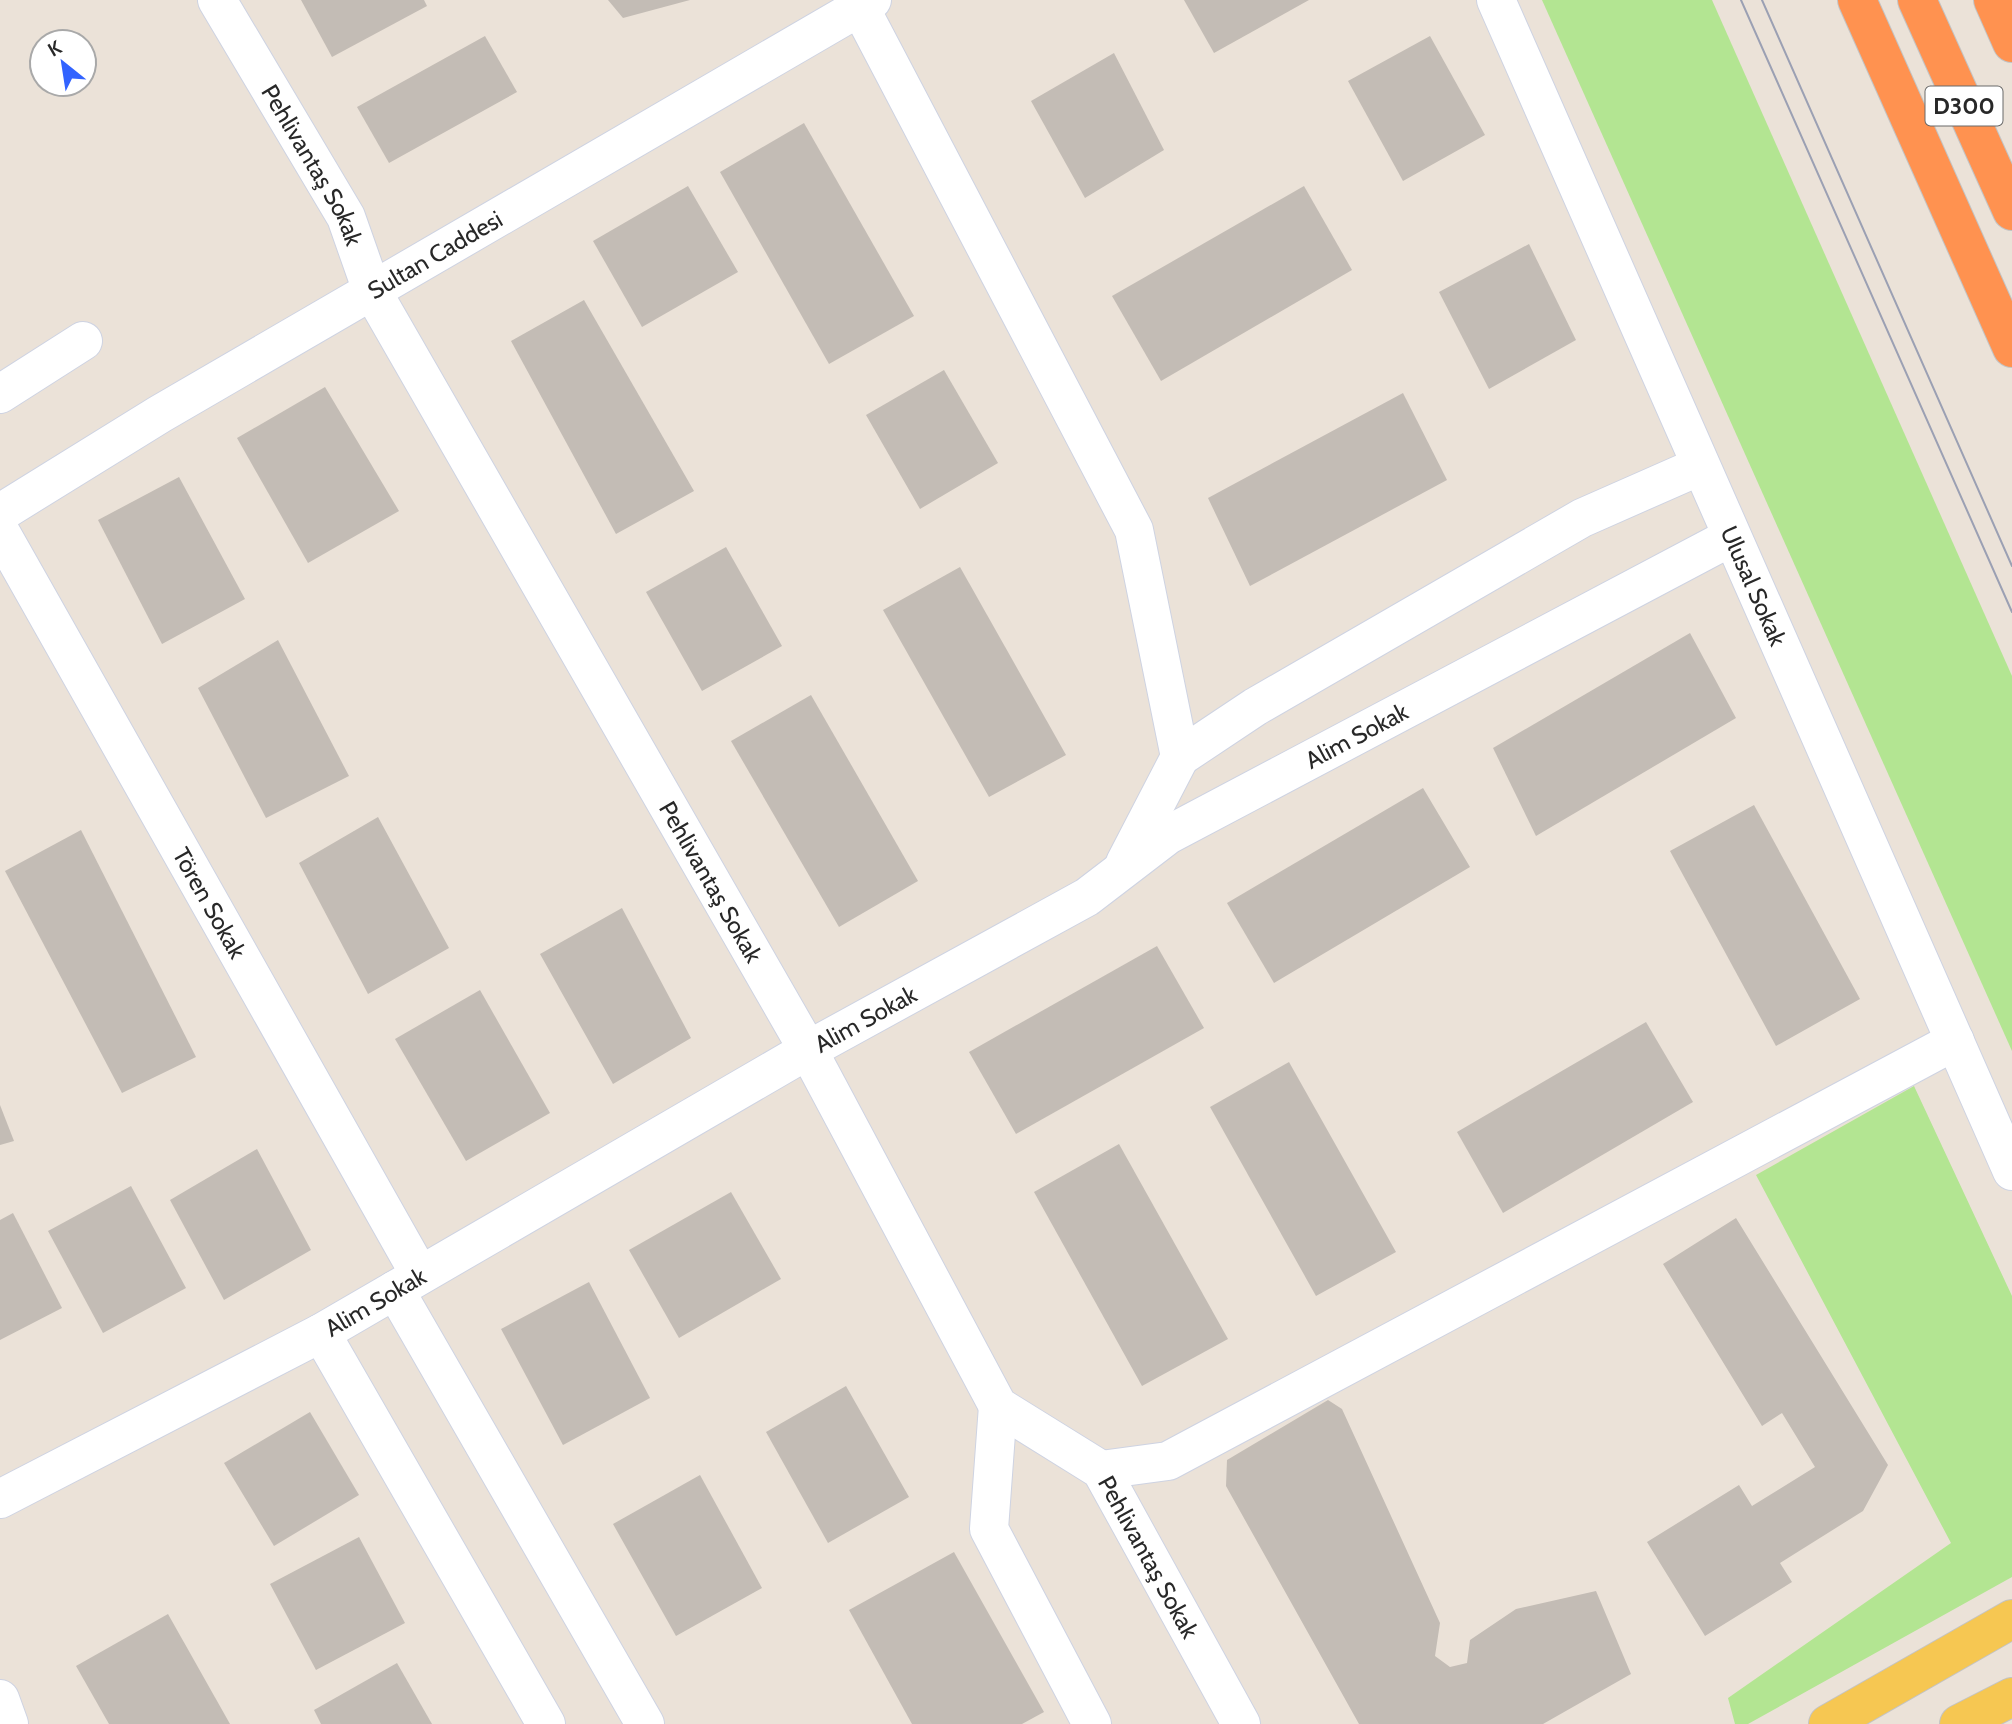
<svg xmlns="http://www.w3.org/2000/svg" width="2012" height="1724" viewBox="0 0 2012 1724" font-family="Cabin,sans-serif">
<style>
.grass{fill:#b3e592}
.building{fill:#c3bcb5}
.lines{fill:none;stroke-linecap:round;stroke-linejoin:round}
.minor-casing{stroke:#ced3e2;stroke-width:40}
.major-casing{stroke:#c3c3c3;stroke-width:40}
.highway-casing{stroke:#c3c3c3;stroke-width:40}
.minor{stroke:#fff;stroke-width:38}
.major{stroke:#f6c752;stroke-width:38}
.highway{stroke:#ff9250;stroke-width:38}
.tram{stroke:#9ba0b3;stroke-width:2}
.labels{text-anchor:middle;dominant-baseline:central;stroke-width:5;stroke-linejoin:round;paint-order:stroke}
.shield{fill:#fff;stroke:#686868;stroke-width:2}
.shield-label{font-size:23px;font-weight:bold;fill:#282828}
.street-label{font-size:24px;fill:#282828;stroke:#fff}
</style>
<rect width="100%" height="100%" fill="#ebe2d8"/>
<!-- grass -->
<g class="grass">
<path d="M1542 0H1712L2012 676V1051Z"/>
<path d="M1914 1086 2012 1296V1577L1748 1724H1735L1728 1698 1951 1543 1756 1175Z"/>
</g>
<!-- building -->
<g class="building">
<path d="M301 0H424L427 6 332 57Z"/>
<path d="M608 0H690L623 18Z"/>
<path d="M1184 0H1309L1214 53Z"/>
<path d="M485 36 517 92 389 163 357 107Z"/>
<path d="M1430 36 1485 135 1403 181 1348 81Z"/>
<path d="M1114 53 1164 150 1085 198 1031 101Z"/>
<path d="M804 123 914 316 829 364 720 172Z"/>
<path d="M688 186 738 272 642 327 593 241Z"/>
<path d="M1304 186 1352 270 1161 381 1112 296Z"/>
<path d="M1529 244 1576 340 1489 389 1439 292Z"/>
<path d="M584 300 694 491 616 534 511 341Z"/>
<path d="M944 370 998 463 920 509 866 415Z"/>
<path d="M325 387 399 511 308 563 237 438Z"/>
<path d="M1403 393 1447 480 1250 586 1208 498Z"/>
<path d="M179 477 245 599 162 644 98 520Z"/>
<path d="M726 547 782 646 702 691 646 592Z"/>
<path d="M960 567 1066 755 989 797 883 610Z"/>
<path d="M1690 633 1736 718 1536 836 1493 748Z"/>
<path d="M278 640 349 776 266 818 198 688Z"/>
<path d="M811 695 918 881 839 927 731 741Z"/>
<path d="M1423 788 1470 867 1274 983 1227 903Z"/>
<path d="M1754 805 1860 999 1776 1046 1670 851Z"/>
<path d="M378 817 449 948 368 994 299 863Z"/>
<path d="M81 830 196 1057 122 1093 5 871Z"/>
<path d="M622 908 691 1038 613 1084 540 954Z"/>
<path d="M1157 946 1204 1028 1016 1134 969 1052Z"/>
<path d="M480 990 550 1113 466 1161 395 1039Z"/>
<path d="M1646 1022 1693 1102 1503 1213 1457 1132Z"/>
<path d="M1289 1062 1396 1252 1316 1296 1210 1107Z"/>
<path d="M0 1105 14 1141 0 1145Z"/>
<path d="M1119 1144 1228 1339 1142 1386 1034 1192Z"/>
<path d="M257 1149 311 1250 224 1300 170 1200Z"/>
<path d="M131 1186 186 1288 103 1333 48 1231Z"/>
<path d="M731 1192 781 1279 679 1338 629 1250Z"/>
<path d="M13 1213 62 1308 0 1340V1220Z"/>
<path d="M1736 1218 1888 1465 1863 1511 1780 1563 1792 1582 1705 1636 1647 1542 1739 1485 1752 1506 1815 1467 1782 1413 1762 1426 1663 1264Z"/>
<path d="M589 1282 650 1398 563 1445 501 1329Z"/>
<path d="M846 1386 909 1497 828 1543 766 1432Z"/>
<path d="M1328 1400 1342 1409 1440 1623 1435 1656 1450 1667 1467 1663 1470 1640 1516 1609 1596 1591 1631 1674 1543 1724H1359L1226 1486 1227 1460Z"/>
<path d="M310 1412 359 1495 274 1546 224 1463Z"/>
<path d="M700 1475 762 1588 676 1636 613 1524Z"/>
<path d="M359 1537 405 1623 316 1670 270 1584Z"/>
<path d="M954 1552 1044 1712 1022 1724H912L849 1610Z"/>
<path d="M168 1614 230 1724H109L76 1666Z"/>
<path d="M397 1663 432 1724H321L314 1710Z"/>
</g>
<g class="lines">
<!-- minor casing -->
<g class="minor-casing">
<g id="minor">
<path id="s1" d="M217 0 346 217 372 291 808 1050 998 1406 1101 1470 1241 1724"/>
<path d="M856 0 1134 530 1180 757 1125 863"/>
<path id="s2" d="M1496 0 2012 1171"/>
<path d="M0 394 83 341"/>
<path id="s3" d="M0 513 160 414 872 0"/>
<path id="s4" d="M0 531 420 1275"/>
<path d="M1180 757 1255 707 1582 518 1700 466"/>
<path d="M395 1290 645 1724"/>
<path d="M321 1333 546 1724"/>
<path d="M998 1406 989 1529 1092 1724"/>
<path d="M1101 1470 1168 1461 1955 1041"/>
<path id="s5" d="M0 1499 321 1333 808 1050 1087 897 1168 835 1731 537"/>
<path d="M0 1699 9 1724"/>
</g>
</g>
<!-- major casing -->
<g class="major-casing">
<g id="major">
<path d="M1828 1724 2012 1619"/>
<path d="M1959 1724 2012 1697"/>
</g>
</g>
<!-- highway casing -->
<g class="highway-casing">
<g id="highway">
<path d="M1857 0 2012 348"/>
<path d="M1917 0 2012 211"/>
<path d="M1993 0 2012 43"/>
</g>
</g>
<!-- minor -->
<use href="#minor" class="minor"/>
<!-- major -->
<use href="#major" class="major"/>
<!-- highway -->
<use href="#highway" class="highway"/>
<!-- tram -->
<g class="tram">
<path d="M1741 0 2012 612"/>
<path d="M1762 0 2012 566"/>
</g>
</g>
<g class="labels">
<!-- shield labels -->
<rect class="shield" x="1925.5" y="86.5" width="77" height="39" rx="5"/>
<g class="shield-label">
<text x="1964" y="106">D300</text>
</g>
<!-- street labels -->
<g class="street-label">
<text stroke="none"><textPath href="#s1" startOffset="191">Pehlivantaş Sokak</textPath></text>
<text stroke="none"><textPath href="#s3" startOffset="506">Sultan Caddesi</textPath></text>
<text stroke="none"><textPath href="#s2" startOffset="640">Ulusal Sokak</textPath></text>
<text stroke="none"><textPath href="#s5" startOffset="1558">Alim Sokak</textPath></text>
<text stroke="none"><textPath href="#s1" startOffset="1012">Pehlivantaş Sokak</textPath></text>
<text stroke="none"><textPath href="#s4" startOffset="427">Tören Sokak</textPath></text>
<text stroke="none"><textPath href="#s5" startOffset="990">Alim Sokak</textPath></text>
<text stroke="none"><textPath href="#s5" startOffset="424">Alim Sokak</textPath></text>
<text stroke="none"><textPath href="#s1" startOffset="1830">Pehlivantaş Sokak</textPath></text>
</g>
</g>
<!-- north arrow -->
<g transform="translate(63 63) rotate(330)"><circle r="33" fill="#ffffff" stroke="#a9a9a9" stroke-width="2"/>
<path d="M0-5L12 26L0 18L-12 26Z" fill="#3263ff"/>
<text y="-10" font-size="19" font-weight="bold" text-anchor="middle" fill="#282828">K</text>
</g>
</svg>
